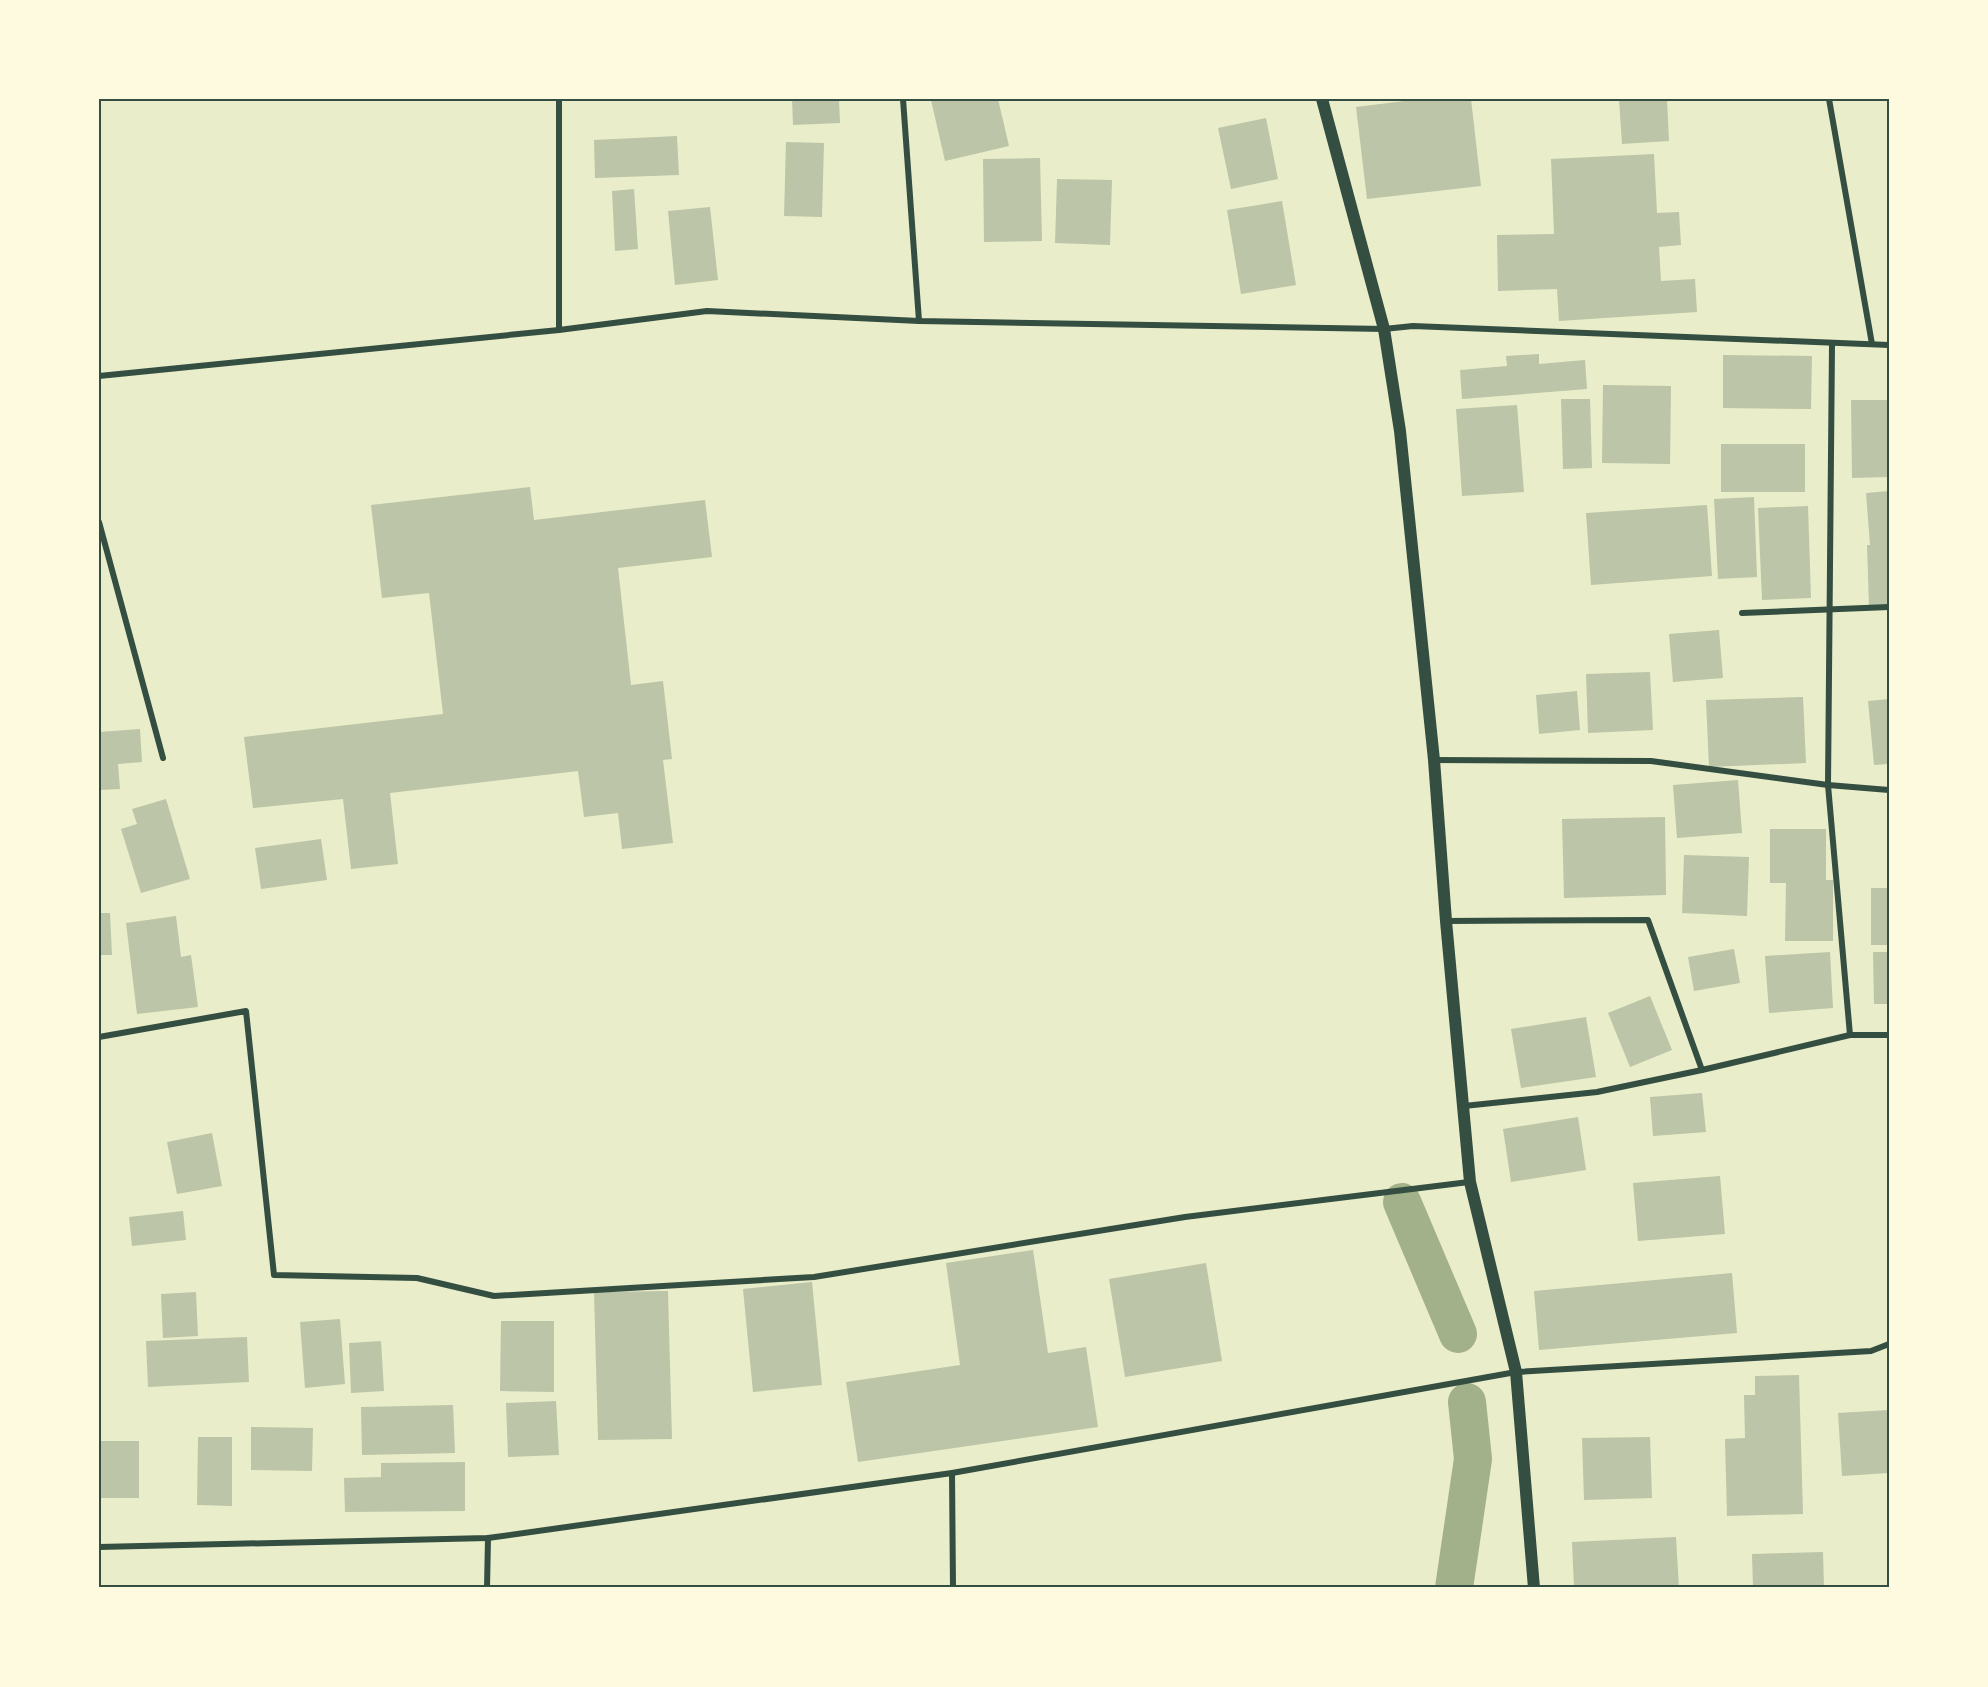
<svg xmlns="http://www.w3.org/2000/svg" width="1988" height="1687" viewBox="0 0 1988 1687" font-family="Quicksand,sans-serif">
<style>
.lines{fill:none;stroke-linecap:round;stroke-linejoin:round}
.canal{stroke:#a3b18a;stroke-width:38}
.building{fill:#bcc5a7}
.minor{stroke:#344e41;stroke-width:6}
.secondary{stroke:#344e41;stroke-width:12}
.neatline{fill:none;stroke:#344e41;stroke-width:2}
</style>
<rect width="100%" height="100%" fill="#e9edc9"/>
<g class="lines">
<!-- canal -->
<g class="canal">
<path d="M1402 1202 1458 1334"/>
<path d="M1454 1588 1473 1459 1467 1402"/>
</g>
</g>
<!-- building -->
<g class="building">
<path d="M792 99H839L840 123 793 125Z"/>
<path d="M936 99H998L1009 146 945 161 931 100Z"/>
<path d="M1421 99H1471L1481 186 1367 199 1356 107Z"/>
<path d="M1619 99H1667L1669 141 1622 144Z"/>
<path d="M1266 118 1278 179 1231 189 1218 128Z"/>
<path d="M677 136 679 175 595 178 594 140Z"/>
<path d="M786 142 824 143 822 217 784 216Z"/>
<path d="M1654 154 1657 213 1679 212 1681 245 1659 247 1661 281 1695 279 1697 312 1559 321 1557 289 1498 291 1497 235 1554 234 1551 159Z"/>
<path d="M1040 158 1042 241 984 242 983 159Z"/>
<path d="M1057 179 1112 180 1110 245 1055 243Z"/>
<path d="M634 189 638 249 615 251 612 191Z"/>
<path d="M1282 201 1296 285 1241 294 1227 210Z"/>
<path d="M710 207 718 280 675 285 668 211Z"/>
<path d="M1539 354V364L1585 360 1587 389 1462 399 1460 370 1507 366 1506 356Z"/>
<path d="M1723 355 1812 356 1811 409 1723 408Z"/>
<path d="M1603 385 1671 386 1670 464 1602 463Z"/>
<path d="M1561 399H1590L1592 468 1563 469Z"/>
<path d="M1851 400H1889V477L1852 478Z"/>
<path d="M1517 405 1524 492 1462 496 1456 409Z"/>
<rect x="1721" y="444" width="84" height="48"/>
<path d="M530 487 534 520 705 500 712 557 618 568 631 685 663 681 672 759 663 760 673 843 622 849 618 813 584 817 578 771 390 793 398 864 351 869 343 799 253 808 244 737 443 714 429 593 382 598 371 505Z"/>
<path d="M1889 491V605L1869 606 1867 545H1870L1866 493Z"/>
<path d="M1754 497 1757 577 1718 579 1714 499Z"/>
<path d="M1707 505 1712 576 1591 585 1586 513Z"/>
<path d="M1808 506 1811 598 1762 600 1758 508Z"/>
<path d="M1719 630 1723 678 1673 682 1669 634Z"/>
<path d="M1650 672 1653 730 1588 733 1586 674Z"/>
<path d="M1577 691 1580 730 1539 734 1536 695Z"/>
<path d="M1803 697 1806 763 1709 767 1706 700Z"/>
<path d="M1889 699V764L1874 765 1868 701Z"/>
<path d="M140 729 142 762 118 764 120 789 99 790V732Z"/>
<path d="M1738 780 1742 833 1677 838 1673 785Z"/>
<path d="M166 799 190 879 141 893 121 829 137 824 132 809Z"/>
<path d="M1665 817 1666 895 1564 898 1562 819Z"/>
<path d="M1770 829H1826V880H1833V941H1785L1786 883H1770Z"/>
<path d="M321 839 327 880 261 889 255 848Z"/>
<path d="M1684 855 1749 857 1747 916 1682 913Z"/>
<rect x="1871" y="888" width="18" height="57"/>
<path d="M99 913H110L112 955H99Z"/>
<path d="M176 916 181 957 191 955 198 1007 137 1014 126 923Z"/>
<path d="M1734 949 1740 983 1694 991 1688 957Z"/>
<path d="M1830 952 1833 1008 1769 1013 1765 956Z"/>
<path d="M1873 952H1889V1004H1874Z"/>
<path d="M1650 996 1672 1050 1630 1067 1608 1013Z"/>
<path d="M1586 1017 1596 1077 1521 1088 1511 1029Z"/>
<path d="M1702 1093 1706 1132 1653 1136 1650 1097Z"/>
<path d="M1578 1117 1586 1170 1511 1182 1503 1129Z"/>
<path d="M212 1133 222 1186 177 1194 167 1142Z"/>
<path d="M1720 1176 1725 1234 1638 1241 1633 1183Z"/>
<path d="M183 1211 186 1240 132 1246 129 1217Z"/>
<path d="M1033 1250 1048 1353 1086 1347 1098 1427 858 1462 846 1382 960 1365 946 1263Z"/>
<path d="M1206 1263 1222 1361 1125 1377 1109 1279Z"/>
<path d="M1732 1273 1737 1333 1539 1350 1534 1291Z"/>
<path d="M812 1282 822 1385 753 1392 743 1289Z"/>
<path d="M668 1291 672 1439 598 1440 594 1292Z"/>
<path d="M196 1292 198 1336 163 1338 161 1294Z"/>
<path d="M340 1319 345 1384 305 1388 300 1322Z"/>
<path d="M501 1321H554V1392L500 1391Z"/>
<path d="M247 1337 249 1382 148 1387 146 1341Z"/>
<path d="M381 1341 384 1391 351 1393 349 1343Z"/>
<path d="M1799 1375 1803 1514 1727 1516 1725 1439 1745 1438 1744 1395H1755V1376Z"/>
<path d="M556 1401 559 1455 508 1457 506 1403Z"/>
<path d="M453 1405 455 1453 362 1455 361 1407Z"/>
<path d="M1889 1410V1473L1842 1476 1838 1413Z"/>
<path d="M251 1427 313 1428 312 1471 251 1470Z"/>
<path d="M198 1437H232V1506L197 1505Z"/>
<path d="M1650 1437 1652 1498 1584 1500 1582 1438Z"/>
<rect x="99" y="1441" width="40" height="57"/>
<path d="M465 1462V1511L345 1512 344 1478 381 1477V1463Z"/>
<path d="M1676 1537 1679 1588H1574L1572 1542Z"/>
<path d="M1823 1552 1824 1588H1753L1752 1554Z"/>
</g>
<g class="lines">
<!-- minor -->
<g class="minor">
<path d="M903 99 919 321"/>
<path d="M1829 99 1872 344"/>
<path d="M559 330V99"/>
<path d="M1832 344 1828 785 1850 1035H1889"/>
<path d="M99 376 559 330 707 311 919 321 1384 329 1413 326 1889 345"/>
<path d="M99 522 163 758"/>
<path d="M1742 613 1889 607"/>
<path d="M1434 760 1651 761 1828 785 1889 790"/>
<path d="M1446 921 1648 920 1702 1070 1850 1035"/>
<path d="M99 1037 246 1011 274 1275 417 1278 494 1296 814 1277 1185 1217 1469 1182"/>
<path d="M1464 1106 1597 1092 1702 1070"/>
<path d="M952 1473 953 1588"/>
<path d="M99 1547 488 1538 952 1473 1516 1372 1871 1351 1889 1344"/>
<path d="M487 1588 488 1538"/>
</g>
<!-- secondary -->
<path class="secondary" d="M1322 99 1384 329 1400 431 1434 760 1446 921 1470 1182 1516 1372 1534 1588"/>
</g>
<!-- border -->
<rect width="1988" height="1687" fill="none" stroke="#fefae0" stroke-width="201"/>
<rect x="100" y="100" width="1788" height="1486" class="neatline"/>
</svg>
